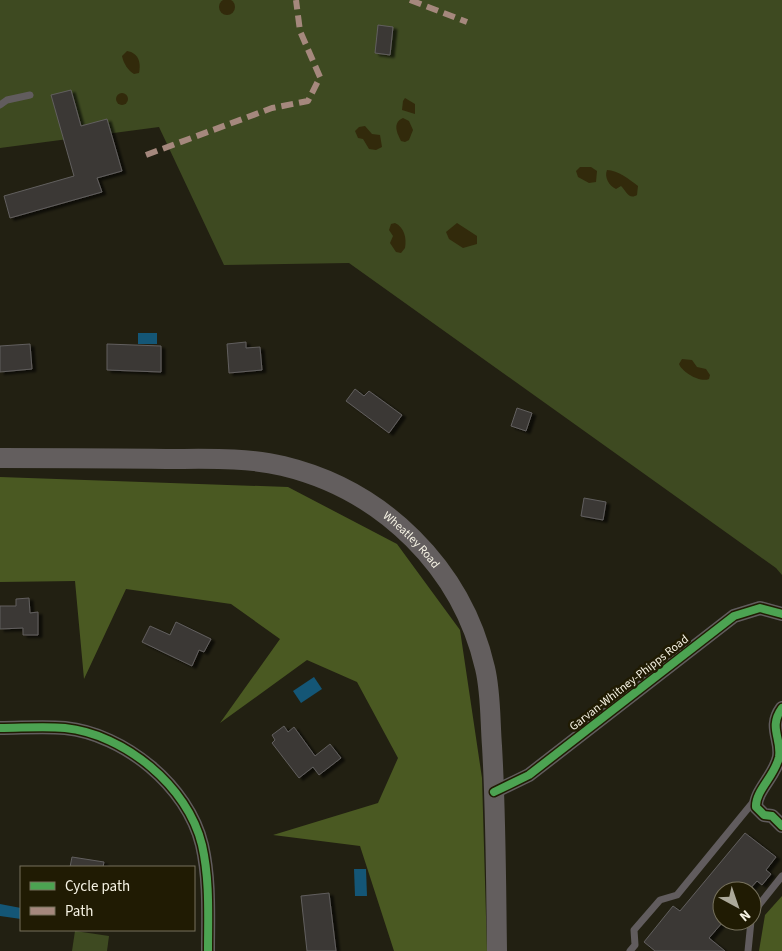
<svg xmlns="http://www.w3.org/2000/svg" width="782" height="951" viewBox="0 0 782 951" font-family="'Source Sans 3',sans-serif">
<style>
.green{fill:#3e4a21}
.forest{fill:#4a5922}
.sand{fill:#322a0b}
.water{fill:#145676}
.building{fill:#3a3836;stroke:#625f5e;filter:url(#shadow)}
.lines{fill:none;stroke-linecap:round;stroke-linejoin:round}
.lane{stroke:#615c5e;stroke-width:7}
.street{stroke:#615c5e;stroke-width:14}
.secondary{stroke:#635e5e;stroke-width:20}
.quiet{stroke:#a5887d;stroke-width:6;stroke-dasharray:12 6;stroke-linecap:butt}
.cycleway-casing{stroke:#201b03;stroke-width:11}
.cycleway{stroke:#4ca352;stroke-width:8}
.labels{text-anchor:middle;dominant-baseline:central;stroke-width:5;stroke-linejoin:round;paint-order:stroke}
.street-label{font-size:12px;fill:#f6f3e4;stroke:#201b03}
</style>
<defs>
<filter id="shadow"><feDropShadow dx="4" dy="2.5" stdDeviation="1" flood-color="#0009"/></filter>
</defs>
<rect width="100%" height="100%" fill="#222012"/>
<!-- green -->
<g class="green">
<path d="M0 0H782V575L776 568 349 263 224 265 159 127 0 148Z"/>
<path d="M75 931 109 936 107 951H72Z"/>
</g>
<!-- forest -->
<g class="forest">
<path d="M0 477 288 487 397 544 460 630 482 778 487 951H394L360 846 273 835 378 803 398 758 357 682 307 660 220 723 280 639 231 604 126 589 84 679 75 581 0 582Z"/>
<path d="M782 896V951H759L765 915Z"/>
</g>
<!-- sand -->
<g class="sand">
<circle cx="227" cy="7" r="8"/>
<path d="M127 51C139 53 141 63 139 73L134 74C128 71 123 62 122 56Z"/>
<circle cx="122" cy="99" r="6"/>
<path d="M405 98 415 104V114L402 110 403 101Z"/>
<path d="M403 118 409 121 413 130 409 140 405 142 401 141C397 133 392 123 403 118Z"/>
<path d="M365 126 372 134 380 135 382 147 376 150 369 149 363 139 358 138 355 131 359 127Z"/>
<path d="M580 167H591L597 171 596 182 589 183 578 177 576 171Z"/>
<path d="M607 170C618 170 630 180 638 186L637 195C629 200 626 191 621 186L616 189C609 186 604 177 607 170Z"/>
<path d="M395 223C404 227 407 238 405 248L401 253 396 252 390 243 393 236 389 230 391 224Z"/>
<path d="M457 223 477 236V244L463 248 449 239 446 232Z"/>
<path d="M682 359 692 360 697 367 706 369 710 375 709 379C700 383 682 372 679 364Z"/>
</g>
<!-- water -->
<g class="water">
<rect x="138" y="333" width="19" height="11"/>
<path d="M314 677 322 689 301 703 293 691Z"/>
<path d="M354 869H366L367 896H355Z"/>
<path d="M0 904 21 908V919L0 916Z"/>
</g>
<!-- building -->
<g class="building">
<path d="M378 25 393 27 390 55 375 53Z"/>
<path d="M71 90 81 126 107 119 122 171 97 178 102 192 10 218 4 196 74 176 51 95Z"/>
<path d="M246 342V348L260 347 262 370 229 373 227 344Z"/>
<path d="M30 344 32 369 0 372V346Z"/>
<path d="M107 344 161 346V372L107 370Z"/>
<path d="M355 389 364 396 369 391 402 415 389 433 346 401Z"/>
<path d="M517 408 532 413 526 431 511 426Z"/>
<path d="M584 498 606 502 603 520 581 516Z"/>
<path d="M29 598 30 613 38 612V635H23V628L0 629V606H16V599Z"/>
<path d="M176 622 211 639 204 652 199 650 192 666 142 642 150 626 170 635Z"/>
<path d="M284 726 288 732 294 727 315 756 330 744 341 758 319 775 313 767 299 778 272 743 275 740 272 735Z"/>
<path d="M745 833 776 857 766 870 771 874 762 885 757 881 748 891H722V923L709 938 725 951H655L644 942 673 906 680 911Z"/>
<path d="M72 857 104 862 103 867H70Z"/>
<path d="M329 893 336 951H307L301 896Z"/>
</g>
<g class="lines">
<!-- lane -->
<g class="lane">
<path d="M0 105 7 100 30 95"/>
<path d="M752 919 759 905 782 876"/>
<path d="M630 951 635 945 634 930 660 900 677 895 754 801"/>
<path d="M748 951 751 921"/>
</g>
<!-- street -->
<g class="street">
<path d="M782 708C768 727 782 739 779 757 775 776 755 791 756 807L764 815 772 816 782 826"/>
<path d="M0 728C21 728 44 726 65 728 124 734 188 786 202 845 210 880 208 916 208 951"/>
<path d="M494 792 529 775 734 616 760 608 782 614"/>
</g>
<!-- secondary -->
<path class="secondary" id="s1" d="M0 458C55 458 111 458 166 459 204 459 246 457 283 466 383 490 462 568 485 668 491 693 490 720 492 746 496 814 496 883 497 951"/>
<!-- quiet -->
<g class="quiet">
<path d="M410 0 467 22"/>
<path d="M146 155 272 108 308 101 320 77 300 31 296 0"/>
</g>
<!-- cycleway casing -->
<g class="cycleway-casing">
<g id="cycleway">
<path d="M782 708C768 727 782 739 779 757 775 776 755 791 756 807L764 815 772 816 782 826"/>
<path d="M0 728C21 728 44 726 65 728 124 734 188 786 202 845 210 880 208 916 208 951"/>
<path d="M494 792 529 775 734 616 760 608 782 614"/>
</g>
</g>
<!-- cycleway -->
<use href="#cycleway" class="cycleway"/>
</g>
<g class="labels">
<!-- street labels -->
<g class="street-label">
<text stroke="none"><textPath href="#s1" startOffset="434">Wheatley Road</textPath></text>
<text transform="translate(629 683) rotate(-38)">Garvan-Whitney-Phipps Road</text>
</g>
</g>
<!-- legend -->
<rect x="20" y="866" width="175" height="65" fill="#201b03" stroke="#76715d"/>
<rect x="30" y="882" width="25" height="8" fill="#4ca352" stroke="#76715d"/>
<text x="65" y="891" font-size="15" fill="#f6f3e4">Cycle path</text>
<rect x="30" y="907" width="25" height="8" fill="#a5887d" stroke="#76715d"/>
<text x="65" y="916" font-size="15" fill="#f6f3e4">Path</text>
<!-- north arrow -->
<g transform="translate(737 906) rotate(140)"><circle r="24" fill="#201b03" stroke="#76715d"/>
<path d="M0-4L9 19L0 12L-9 19Z" fill="#aca99a"/>
<text y="-8" font-size="14" font-weight="bold" text-anchor="middle" fill="#f6f3e4">N</text>
</g>
</svg>
